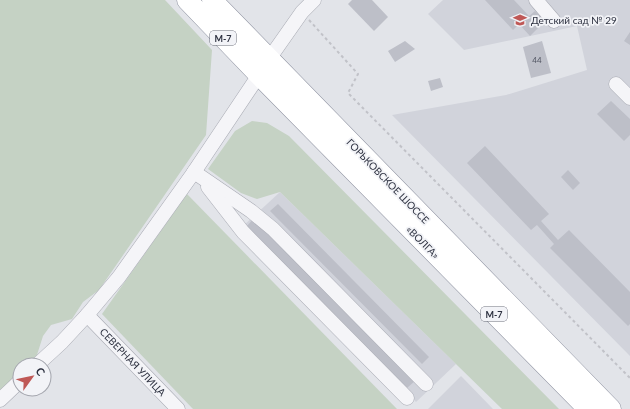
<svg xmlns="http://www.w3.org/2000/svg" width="630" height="409" viewBox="0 0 630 409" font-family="Lato,sans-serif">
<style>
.built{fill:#d1d3db}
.green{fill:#c5d2c4}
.building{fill:#bdbfc8}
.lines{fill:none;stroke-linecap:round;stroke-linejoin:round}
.minor-casing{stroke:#a8aab3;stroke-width:15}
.highway-casing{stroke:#8b8f9e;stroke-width:21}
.path{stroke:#c1c2c8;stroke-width:2;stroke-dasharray:3 3;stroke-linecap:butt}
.minor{stroke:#f5f5f8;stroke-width:14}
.highway{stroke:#fff;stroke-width:20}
.labels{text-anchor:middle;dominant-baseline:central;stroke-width:3.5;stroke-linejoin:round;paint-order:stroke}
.number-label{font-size:8px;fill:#505461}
.shield{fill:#f2f3f7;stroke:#676a76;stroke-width:1}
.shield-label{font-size:9px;font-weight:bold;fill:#2c303f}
.poi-label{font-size:10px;fill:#2c303f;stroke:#f2f3f7;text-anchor:start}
.street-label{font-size:10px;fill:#2c303f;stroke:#f2f3f7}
</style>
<rect width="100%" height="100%" fill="#e2e4e9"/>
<!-- built -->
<g class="built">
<path d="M443 0H630V356L392 115 506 95 587 70 577 26 464 50 428 14Z"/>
<path d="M280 192 456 364 416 402 242 227Z"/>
<path d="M461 376 493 409H428Z"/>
</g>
<!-- green -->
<g class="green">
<path d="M0 0H165L212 50 206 135 99 290 83 302 72 319 51 325 43 336 36 358 28 365H20V372L0 391Z"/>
<path d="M252 121 267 123 289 136 559 409H502L280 192 257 199 241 193 208 169 235 131Z"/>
<path d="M187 194 397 409H193L102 314Z"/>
</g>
<!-- building -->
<g class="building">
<path d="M352 0H372L388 17 374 31 348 4Z"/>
<path d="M485 0H514L529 16 535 11 545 21 530 36 519 24 513 30Z"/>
<path d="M630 32V45L624 41Z"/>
<path d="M405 41 415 49 395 62 388 51Z"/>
<path d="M542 41 551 73 531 78 523 47Z"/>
<path d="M440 78 443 87 431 91 428 81Z"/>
<path d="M611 101 630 119V135L624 141 597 114Z"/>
<path d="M485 146 549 214 541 221 558 240 569 230 630 292V324L628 326 550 248 554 244 537 225 531 230 467 163Z"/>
<path d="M568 170 580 183 573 190 561 177Z"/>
<path d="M278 204 429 357 422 364 270 211Z"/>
<path d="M255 217 416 380 407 388 247 226Z"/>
</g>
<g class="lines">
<!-- minor casing -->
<g class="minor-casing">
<g id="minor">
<path d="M536 0 554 21"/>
<path d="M269 59 302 12 314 0"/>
<path d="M616 84 630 98"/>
<path d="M194 172 251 211 273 229 426 384"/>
<path d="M208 187 243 232 407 398"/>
<path d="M87 315 178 409"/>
<path d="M37 365 62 342 87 315 119 277 194 172 259 75"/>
<path d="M0 400 20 381"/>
</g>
</g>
<!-- highway casing -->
<g class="highway-casing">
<g id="highway">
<path d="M187 0 259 75 588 409"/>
<path d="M212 0 611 409"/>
</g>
</g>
<!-- path -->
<path class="path" d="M309 20 358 74 348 93 630 378"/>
<!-- minor -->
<use href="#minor" class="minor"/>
<!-- highway -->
<use href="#highway" class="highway"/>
</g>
<!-- icons -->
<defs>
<g id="school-bare" transform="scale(1.08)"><path d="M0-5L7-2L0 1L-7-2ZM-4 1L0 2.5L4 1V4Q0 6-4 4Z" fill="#bf5856" stroke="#f2f3f7" stroke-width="2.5" paint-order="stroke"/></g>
</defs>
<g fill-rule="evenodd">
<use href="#school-bare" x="520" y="20"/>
</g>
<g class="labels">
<!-- number labels -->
<g class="number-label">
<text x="537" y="60">44</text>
</g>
<!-- shield labels -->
<g class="shield">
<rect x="210" y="31" width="26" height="14" rx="3"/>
<rect x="481" y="307" width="26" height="14" rx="3"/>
</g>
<g class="shield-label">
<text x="223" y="38">М-7</text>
<text x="494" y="314">М-7</text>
</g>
<!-- poi labels -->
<g class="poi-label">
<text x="531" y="20">Детский сад № 29</text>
</g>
<!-- street labels -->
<g class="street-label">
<text transform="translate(388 181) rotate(46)">ГОРЬКОВСКОЕ ШОССЕ</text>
<text transform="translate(423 242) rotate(45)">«ВОЛГА»</text>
<text transform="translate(133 362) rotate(46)">СЕВЕРНАЯ УЛИЦА</text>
</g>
</g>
<!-- north arrow -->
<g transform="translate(32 377) rotate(57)"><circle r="19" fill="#f2f3f7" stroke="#a3a5ad"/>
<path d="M0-3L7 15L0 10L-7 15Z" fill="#bf5856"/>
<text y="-6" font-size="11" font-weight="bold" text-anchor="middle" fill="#2c303f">С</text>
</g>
</svg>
